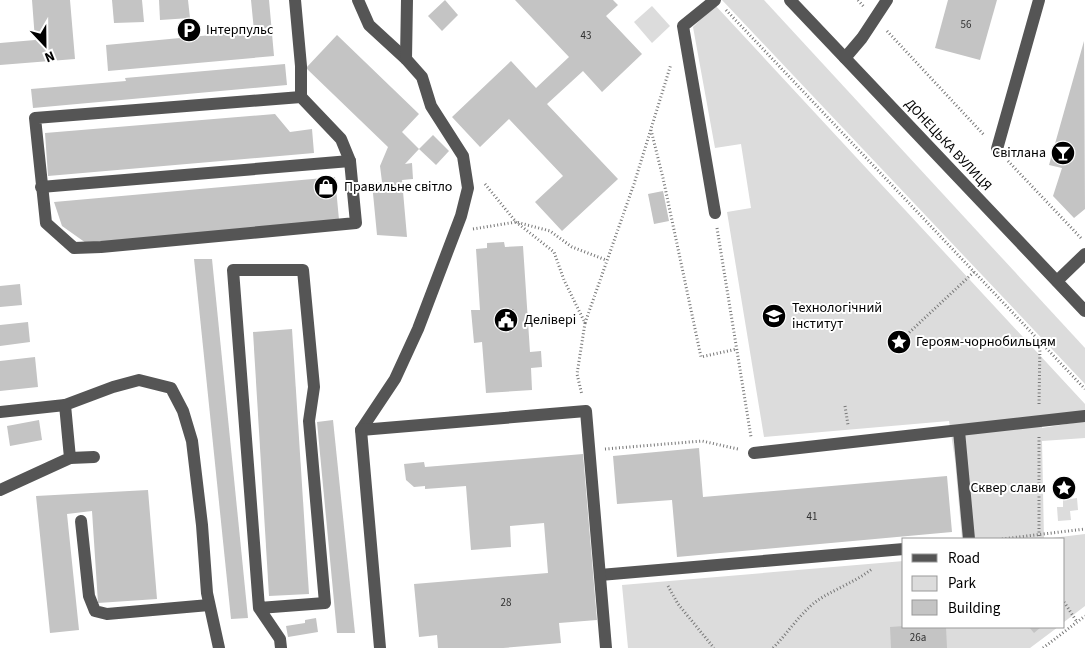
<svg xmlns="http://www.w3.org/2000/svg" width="1085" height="648" viewBox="0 0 1085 648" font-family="'Source Sans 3',sans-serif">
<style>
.green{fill:#dcdcdc}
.building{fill:#c4c4c4}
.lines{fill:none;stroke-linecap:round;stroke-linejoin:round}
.path{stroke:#777;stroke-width:3;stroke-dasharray:1 2.5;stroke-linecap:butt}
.minor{stroke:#555;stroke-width:12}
.labels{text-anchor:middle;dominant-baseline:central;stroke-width:4;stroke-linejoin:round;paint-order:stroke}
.number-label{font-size:11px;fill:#313131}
.poi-label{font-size:14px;fill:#000;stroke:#fff;text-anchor:start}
.street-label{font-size:14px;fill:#000;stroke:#fff}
</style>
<rect width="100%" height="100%" fill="#fff"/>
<!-- green -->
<g class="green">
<path d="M722 0H764L1085 348V384Z"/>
<path d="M715 5 1085 404V411L1041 417 1042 428 1085 421V438L1042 441 1044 539 1085 534V606L1064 622V539H962L955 460 949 421 764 437 727 212 751 208 741 144 715 148 693 27Z"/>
<path d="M652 6 670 26 652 43 634 22Z"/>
<path d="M1077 498 1078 510 1070 511 1071 520 1058 521 1057 507H1063V500Z"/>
<path d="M904 561V627H1058L1030 648H628L622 585Z"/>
</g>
<!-- building -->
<g class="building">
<path d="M32 0H70L75 59 0 65V43L35 40Z"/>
<path d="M112 0H142L144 22 114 23Z"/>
<path d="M159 0H188L190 18 160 20Z"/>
<path d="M251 0H269L274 56 108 71 106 45 254 31Z"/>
<path d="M445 0 458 15 442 31 428 16Z"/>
<path d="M515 0H613L618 5 606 16 642 54 602 92 583 71 547 104 618 179 562 231 535 202 563 176 509 119 480 147 452 117 511 61 536 88 569 57Z"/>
<path d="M948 0H997L980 60 935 48Z"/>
<path d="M337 35 419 114 402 132 419 149 405 164 412 163 413 179 402 180 407 237 377 235 372 183 382 182 380 166 388 147 306 68Z"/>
<path d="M1084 41 1085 209 1074 218 1053 196 1062 168 1049 165Z"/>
<path d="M285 64 287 85 33 108 31 89 126 81 125 78Z"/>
<path d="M275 114 290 132 312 129 314 153 48 176 45 133Z"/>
<path d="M433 135 449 151 436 165 419 149Z"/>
<path d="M335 177 339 220 86 243 62 226 54 202Z"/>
<path d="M663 191 669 221 654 224 648 194Z"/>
<path d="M504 242 505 247 523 246 530 352 541 351 542 367 531 368 532 390 486 393 482 342 474 343 471 310H480L476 249 487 248V243Z"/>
<path d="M194 259H212L248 618 231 619Z"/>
<path d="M20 284 22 305 0 307V286Z"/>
<path d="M28 322 30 342 0 346V325Z"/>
<path d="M292 329 309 594 269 596 253 332Z"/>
<path d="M35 357 38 387 0 391V361Z"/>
<path d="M39 420 42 440 10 446 7 426Z"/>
<path d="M333 420 355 633H337L317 422Z"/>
<path d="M699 448 703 497 947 476 952 532 677 557 672 500 617 504 613 456Z"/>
<path d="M583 454 597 620 559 623 561 643 503 648H438L437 635 419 637 414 584 548 573 544 523 510 526 511 547 471 550 466 486 425 489V486L414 487 406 480 404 464 424 462 425 467Z"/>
<path d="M148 490 157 599 98 603 92 511 67 514 79 630 50 633 36 496Z"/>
<path d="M316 618 318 632 288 637 286 626 305 623V620Z"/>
<path d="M904 626 946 627 947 648H891L890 627Z"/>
<path d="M1029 627H1041L1034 633Z"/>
</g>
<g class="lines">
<!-- path -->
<g class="path">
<path d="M858 0 864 7"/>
<path d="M726 10 1085 389"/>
<path d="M887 31 984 135"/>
<path d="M651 130 663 178 701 357 737 349"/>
<path d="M1008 161 1081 238"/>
<path d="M485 184 516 222 554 252 564 280 585 323 577 374 582 395"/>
<path d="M717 228 751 437"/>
<path d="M473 229 516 222 550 231 572 247 606 260"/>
<path d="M585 323 634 184 671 64"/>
<path d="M899 342 974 272"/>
<path d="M1039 404 1040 342"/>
<path d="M845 406 848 425"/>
<path d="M1039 437V539"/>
<path d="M605 449 702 441 738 449"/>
<path d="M1002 539 1085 529"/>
<path d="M668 586 678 604 714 648"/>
<path d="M1064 602 1077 622"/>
<path d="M773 648C788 633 800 613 818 600 835 589 855 582 872 569"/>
<path d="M1043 648 1085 616"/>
</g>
<!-- minor -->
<g class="minor">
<path d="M295 0 301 66V97L341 139 350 161 356 223 101 247 74 248 46 223 35 118 301 97"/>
<path d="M358 0 369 25 406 59 422 77 431 106 463 156 468 188 461 216 418 329 395 379 361 430"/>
<path d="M790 0 1085 311"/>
<path d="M845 58 862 38 887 0"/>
<path d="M406 59 407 0"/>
<path d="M997 149 1039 0"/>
<path d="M41 187 350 161"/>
<path d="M715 213 683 26 715 0"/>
<path d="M1057 281 1085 254"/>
<path d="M0 412 65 405"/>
<path d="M959 431 969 539"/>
<path d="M754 453 1085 416"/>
<path d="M70 458 94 457"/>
<path d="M0 490 70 458 65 405 113 387 139 380 171 388 183 411 192 441 202 525 207 593 219 648"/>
<path d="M81 521 89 596 95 611 107 614 209 605"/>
<path d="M600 575 904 549"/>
<path d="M259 608 325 603 309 421 314 387 303 270H233L259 608 280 639 281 648"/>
<path d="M380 648 361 430 586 411 606 648"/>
</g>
</g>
<!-- icons -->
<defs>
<g id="parking-disc" transform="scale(1.25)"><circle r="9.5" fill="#000" stroke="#fff"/><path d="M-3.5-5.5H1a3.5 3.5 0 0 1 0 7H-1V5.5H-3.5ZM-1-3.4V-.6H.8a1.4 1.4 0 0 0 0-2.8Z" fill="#fff"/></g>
<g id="bar-disc" transform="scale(1.25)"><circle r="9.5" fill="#000" stroke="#fff"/><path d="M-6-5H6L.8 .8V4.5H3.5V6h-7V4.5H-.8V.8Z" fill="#fff"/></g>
<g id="shop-disc" transform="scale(1.25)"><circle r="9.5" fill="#000" stroke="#fff"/><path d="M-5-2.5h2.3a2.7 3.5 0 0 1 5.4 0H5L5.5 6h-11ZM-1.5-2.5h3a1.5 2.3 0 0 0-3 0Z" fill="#fff"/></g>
<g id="university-disc" transform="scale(1.25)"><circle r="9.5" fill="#000" stroke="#fff"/><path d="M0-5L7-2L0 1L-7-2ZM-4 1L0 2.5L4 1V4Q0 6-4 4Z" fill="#fff"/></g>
<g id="civic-disc" transform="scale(1.25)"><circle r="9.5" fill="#000" stroke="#fff"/><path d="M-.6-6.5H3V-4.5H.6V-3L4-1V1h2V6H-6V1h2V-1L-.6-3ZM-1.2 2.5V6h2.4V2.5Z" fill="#fff"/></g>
<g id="sight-disc" transform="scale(1.25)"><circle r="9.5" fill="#000" stroke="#fff"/><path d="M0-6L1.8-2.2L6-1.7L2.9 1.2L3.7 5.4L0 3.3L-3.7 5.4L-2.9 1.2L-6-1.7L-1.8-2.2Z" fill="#fff"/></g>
</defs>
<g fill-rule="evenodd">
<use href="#parking-disc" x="189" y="30"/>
<use href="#bar-disc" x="1063" y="153"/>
<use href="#shop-disc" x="326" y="187"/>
<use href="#university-disc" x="774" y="316"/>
<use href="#civic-disc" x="506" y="320"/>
<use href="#sight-disc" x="899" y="342"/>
<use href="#sight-disc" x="1064" y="488"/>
</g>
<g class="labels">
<!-- number labels -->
<g class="number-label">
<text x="966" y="24">56</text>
<text x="586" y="35">43</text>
<text x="812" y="516">41</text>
<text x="506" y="602">28</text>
<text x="918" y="637">26а</text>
</g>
<!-- poi labels -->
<g class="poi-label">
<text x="206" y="30">Інтерпульс</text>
<text x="1046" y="153" text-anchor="end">Світлана</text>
<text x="344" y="187">Правильне світло</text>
<text x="792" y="308">Технологічний<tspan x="792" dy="16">інститут</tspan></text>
<text x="524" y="320">Делівері</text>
<text x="916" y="342">Героям-чорнобильцям</text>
<text x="1046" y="488" text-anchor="end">Сквер слави</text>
</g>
<!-- street labels -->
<g class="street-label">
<text transform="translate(948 145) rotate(47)">ДОНЕЦЬКА ВУЛИЦЯ</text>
</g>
</g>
<!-- legend -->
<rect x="902" y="538" width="162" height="90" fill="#ffffff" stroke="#999999"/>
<rect x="912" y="554" width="25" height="8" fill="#555555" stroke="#999999"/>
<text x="948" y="563" font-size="15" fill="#000000">Road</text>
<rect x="912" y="576" width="25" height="15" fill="#dcdcdc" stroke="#999999"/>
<text x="948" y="588" font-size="15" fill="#000000">Park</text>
<rect x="912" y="600" width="25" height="15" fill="#c4c4c4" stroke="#999999"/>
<text x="948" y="613" font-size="15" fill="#000000">Building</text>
<!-- north arrow -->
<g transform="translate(45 45) rotate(158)" stroke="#ffffff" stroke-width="4" paint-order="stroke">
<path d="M0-4L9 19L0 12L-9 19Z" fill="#000000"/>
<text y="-8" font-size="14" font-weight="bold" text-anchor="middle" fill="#000000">N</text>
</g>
</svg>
